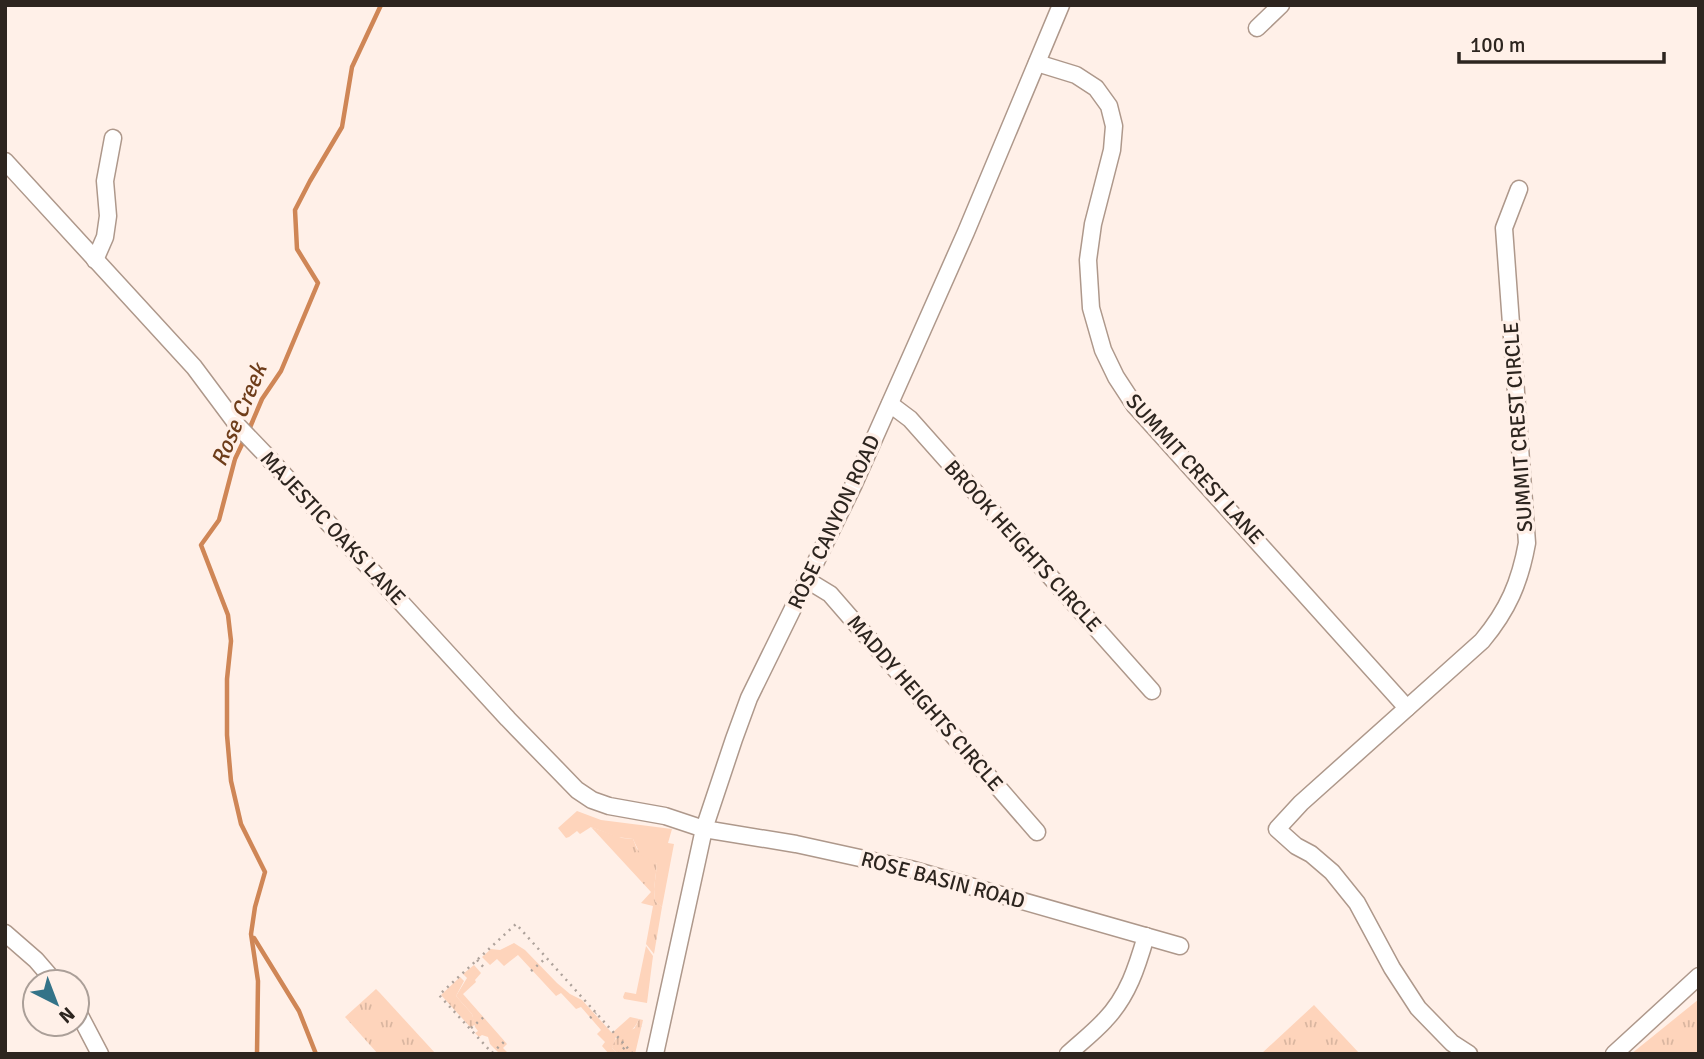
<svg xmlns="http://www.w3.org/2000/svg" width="1704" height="1059" viewBox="0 0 1704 1059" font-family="Signika,sans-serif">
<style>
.grass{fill:url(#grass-tufts)}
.green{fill:#fed4bb}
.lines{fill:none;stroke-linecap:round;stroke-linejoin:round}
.stream{stroke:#cf8656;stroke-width:4.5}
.minor-casing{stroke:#ae988b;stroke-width:19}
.path{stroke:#aea29b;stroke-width:2.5;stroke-dasharray:2 5;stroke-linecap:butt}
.minor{stroke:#fff;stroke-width:16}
.labels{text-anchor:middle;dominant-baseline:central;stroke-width:7;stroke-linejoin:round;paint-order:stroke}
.street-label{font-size:21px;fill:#2d251f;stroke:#fff0e8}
.water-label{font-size:23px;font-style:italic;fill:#6e3d1a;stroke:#fff0e8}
</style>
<defs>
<pattern id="grass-tufts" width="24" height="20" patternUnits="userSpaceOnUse" patternTransform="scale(1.75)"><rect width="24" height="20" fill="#fed4bb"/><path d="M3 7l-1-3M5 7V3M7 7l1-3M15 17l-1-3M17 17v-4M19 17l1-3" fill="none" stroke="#dab6a0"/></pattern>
</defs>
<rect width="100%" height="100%" fill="#fff0e8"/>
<!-- grass -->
<g class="grass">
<path d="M591 827 622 838 633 839 637 849 657 864 654 889 655 901 662 907 654 954 646 944 653 906 641 903 651 892Z"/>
<path d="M460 977 464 981 456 996 472 1014 475 1024 471 1028 441 995Z"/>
<path d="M376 989 380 993 436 1054H378L345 1017Z"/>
<path d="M1699 998V1054H1631L1699 999Z"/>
<path d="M1314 1005 1360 1054H1261Z"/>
<path d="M639 1019 643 1020 635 1054H618L612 1048C615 1034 624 1033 635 1028Z"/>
</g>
<!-- green -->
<g class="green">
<path d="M577 811 601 820 672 829 668 843 674 844 662 907 655 901 654 889 657 864 640 854 633 839 617 837 591 827 580 834 577 831 569 837 566 838 558 828Z"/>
<path d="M514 943 525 950 557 983 570 994 582 1000 612 1033 630 1017 639 1019C635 1029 627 1036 616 1037L612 1048 618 1054H609L602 1046 605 1042 597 1034 601 1030 581 1007 576 1009 561 993 556 996 518 955 504 966 497 959 490 965 482 957 491 949 500 950Z"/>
<path d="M646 946 653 956 647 1003 624 999 623 997 625 992 636 994Z"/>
<path d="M474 965 481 973 475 980 476 982 463 994 507 1044 503 1048 509 1054H500L490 1044 488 1037 482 1035 479 1037 475 1033 478 1031 475 1027 472 1014 456 996 467 978 463 974Z"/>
</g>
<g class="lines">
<!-- stream -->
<g class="stream">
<path d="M248 432 262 399 281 371 318 283 297 249 295 210 310 181 342 127 352 67 381 5"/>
<path d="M244 440 235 459 219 520 201 545 228 615 231 641 227 679V735L231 781 241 824 265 872 255 907 251 934 258 981 257 1054"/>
<path d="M254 938 299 1011 316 1054"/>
</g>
<!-- minor casing -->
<g class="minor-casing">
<g id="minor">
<path d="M1257 28 1281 5"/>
<path d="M1037 63 1076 75 1096 88 1109 106 1114 126 1112 150 1093 224 1088 260 1091 308 1103 350 1116 377 1135 406 1407 708"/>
<path d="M5 161 194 367 238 426 264 453 508 719 577 790 592 800 609 806 665 816 704 829 796 844 910 869 1180 946"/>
<path d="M95 260 105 237 108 216 105 181 113 138"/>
<path d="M890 404 910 419 1152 691"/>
<path d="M807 580 830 594 1037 832"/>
<path d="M5 933 36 960 55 982"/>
<path d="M77 1010 100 1054"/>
<path d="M655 1054 704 829 734 739 749 698 854 484 911 356 966 232 1061 5"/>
<path d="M1068 1054C1080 1043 1094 1032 1105 1020 1128 996 1137 967 1146 936"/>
<path d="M1469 1054 1452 1043 1418 1008 1392 968 1357 903 1332 872 1311 854 1296 846 1277 829 1301 803 1482 641C1508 610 1520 582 1527 543L1504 228 1519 189"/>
<path d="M1614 1054 1699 976"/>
</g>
</g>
<!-- path -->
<g class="path">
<path d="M477 960 486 970"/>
<path d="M531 971 546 958"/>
<path d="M590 1018 596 1013"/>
<path d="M471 1028 485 1016"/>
<path d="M492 1053 506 1040"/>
<path d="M493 1054 439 995 516 924 633 1054"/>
<path d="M618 1054 626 1046"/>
</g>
<!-- minor -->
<use href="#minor" class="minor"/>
</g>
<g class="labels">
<!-- street labels -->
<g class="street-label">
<text transform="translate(1518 427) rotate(-94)">SUMMIT CREST CIRCLE</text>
<text transform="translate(1195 469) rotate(48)">SUMMIT CREST LANE</text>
<text transform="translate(834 522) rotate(-65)">ROSE CANYON ROAD</text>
<text transform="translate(333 528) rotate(47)">MAJESTIC OAKS LANE</text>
<text transform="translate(1023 546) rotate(48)">BROOK HEIGHTS CIRCLE</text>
<text transform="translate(925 703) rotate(49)">MADDY HEIGHTS CIRCLE</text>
<text transform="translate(943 880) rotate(15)">ROSE BASIN ROAD</text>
</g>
<!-- water labels -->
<g class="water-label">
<text transform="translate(239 415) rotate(-67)">Rose Creek</text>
</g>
</g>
<!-- border -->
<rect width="1704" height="1059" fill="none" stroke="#2d251f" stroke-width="14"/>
<!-- north arrow -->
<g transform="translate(56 1003) rotate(138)"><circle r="33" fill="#fff0e8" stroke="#ab9f98" stroke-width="2"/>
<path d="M0-5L12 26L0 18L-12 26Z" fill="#347388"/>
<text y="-10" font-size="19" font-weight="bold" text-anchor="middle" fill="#2d251f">N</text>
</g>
<!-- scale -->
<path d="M1459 52v10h205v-10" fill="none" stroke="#2d251f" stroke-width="3.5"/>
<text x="1470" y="52" font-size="21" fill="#2d251f" stroke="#fff0e8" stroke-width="5" paint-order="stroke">100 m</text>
</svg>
